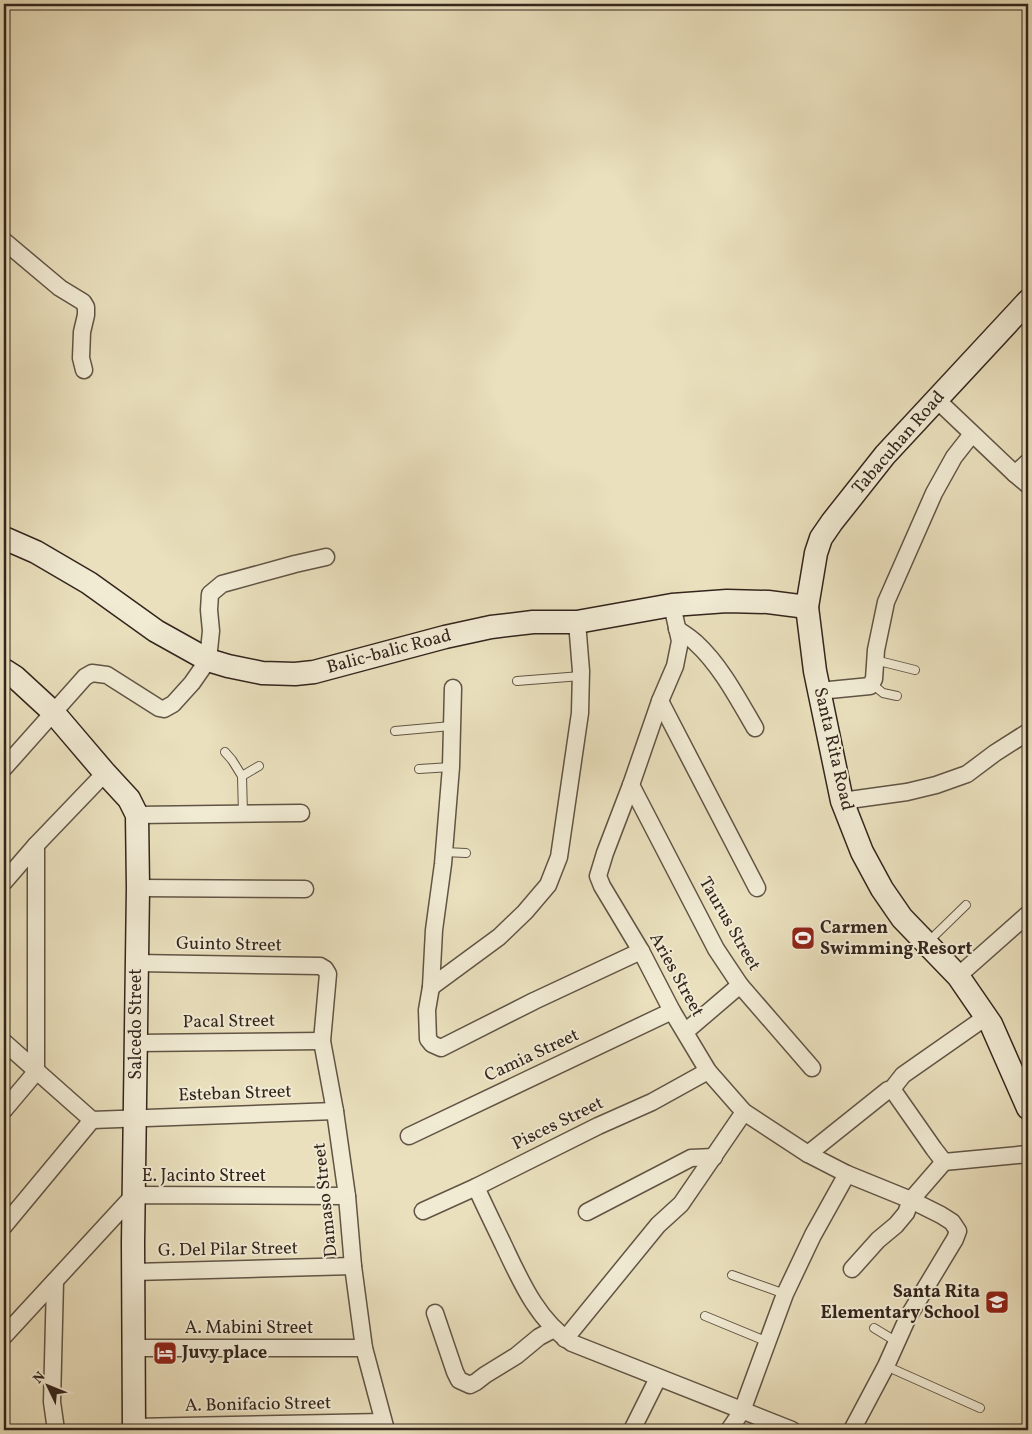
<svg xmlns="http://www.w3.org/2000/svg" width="1032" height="1434" viewBox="0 0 1032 1434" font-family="Vollkorn,serif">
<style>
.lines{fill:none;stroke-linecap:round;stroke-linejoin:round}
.lane-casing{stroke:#615445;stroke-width:10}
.street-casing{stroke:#615445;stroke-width:19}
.secondary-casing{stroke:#33251d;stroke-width:25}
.lane{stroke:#f1ebd4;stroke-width:8}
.street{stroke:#f1ebd4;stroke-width:16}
.secondary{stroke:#f1ebd4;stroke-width:22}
.labels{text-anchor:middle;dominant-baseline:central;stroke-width:4;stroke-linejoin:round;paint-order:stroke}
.street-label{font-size:18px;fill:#33251d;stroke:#f1ebd4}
.poi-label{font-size:18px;font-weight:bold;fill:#33251d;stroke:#f1ebd4;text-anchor:start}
</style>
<rect width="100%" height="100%" fill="#eae0bd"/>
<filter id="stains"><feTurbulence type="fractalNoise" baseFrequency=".004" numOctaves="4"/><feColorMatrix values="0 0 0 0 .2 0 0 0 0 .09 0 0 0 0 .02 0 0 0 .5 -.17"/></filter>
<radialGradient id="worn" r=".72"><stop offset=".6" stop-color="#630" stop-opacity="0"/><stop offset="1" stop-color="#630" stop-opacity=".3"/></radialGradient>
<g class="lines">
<!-- lane casing -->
<g class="lane-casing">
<g id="lane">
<path d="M875 660 915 670"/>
<path d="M517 681 581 676"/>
<path d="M871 683 883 693 897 696"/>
<path d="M395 731 451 726"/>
<path d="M225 752 232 760 242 776 243 814"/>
<path d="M419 769 451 767"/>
<path d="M242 776 259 766"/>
<path d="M444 852 466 853"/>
<path d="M928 942 966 905"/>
<path d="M732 1275 785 1294"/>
<path d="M705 1316 768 1342"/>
<path d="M874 1328 897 1342"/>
<path d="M886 1366 980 1408"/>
</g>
</g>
<!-- street casing -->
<g class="street-casing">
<g id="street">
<path d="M4 241 60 288 83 302 86 307V315L82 332 81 358 84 370"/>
<path d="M936 399 1015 474 1028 485"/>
<path d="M1015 474 1028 462"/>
<path d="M672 605 680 641 675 666 660 701 631 785 605 853 598 876 602 886 641 951 672 1011 708 1071 744 1112 808 1154 847 1174 911 1200 941 1215 952 1222 958 1231 955 1239 908 1317 886 1366 852 1430"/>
<path d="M677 629C683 633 690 637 696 643 721 666 738 699 755 728"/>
<path d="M453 688 451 767 443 864 434 930 431 987 427 1010 428 1039 432 1044 441 1048 534 1001 641 951"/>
<path d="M819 691 870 686 874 679 876 650 886 602 934 493 954 457 972 434"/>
<path d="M660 701 757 888"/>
<path d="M4 768 85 677 92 673 107 675 159 708 164 709 173 704 192 683 208 660 211 631 209 610 210 594 222 584 295 564 326 557"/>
<path d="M631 785 716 949 740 985 812 1068"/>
<path d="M842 801 907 792 936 785 967 774 995 753 1028 732"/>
<path d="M137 815 301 813"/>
<path d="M4 882 36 845 105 773"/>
<path d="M138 888 305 889"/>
<path d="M137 963 320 966 325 969 328 974 322 1041 335 1111 347 1196 353 1266 364 1348 386 1430"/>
<path d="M958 976 1028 914"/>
<path d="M431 987 499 937 525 912 548 885 559 857 580 713 581 671 577 622"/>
<path d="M685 1032 740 985"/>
<path d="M4 1042 92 1120 335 1111"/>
<path d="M137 1043 322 1041"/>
<path d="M892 1089 903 1075 986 1017"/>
<path d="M4 1110 36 1072V845"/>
<path d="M409 1136 672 1011"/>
<path d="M808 1154 888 1090 892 1089 934 1149 944 1162"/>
<path d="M476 1187C485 1207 495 1227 504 1246 521 1282 538 1321 572 1343L792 1430"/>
<path d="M423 1211 476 1187 598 1126 652 1102 708 1071"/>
<path d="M587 1212 668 1170 691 1158 714 1157"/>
<path d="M4 1226 92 1120"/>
<path d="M852 1269 878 1240 896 1225 906 1213 911 1200 944 1162 1028 1154"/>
<path d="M134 1272 353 1266"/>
<path d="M55 1281 52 1402 56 1430"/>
<path d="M435 1313 455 1372 459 1380 470 1385 476 1382 485 1375 516 1356 539 1337 554 1329"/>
<path d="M4 1336 134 1195 347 1196"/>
<path d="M565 1339 658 1225 681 1204 744 1112"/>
<path d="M133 1348H364"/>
<path d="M134 1427 383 1422"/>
<path d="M632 1430 658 1378"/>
<path d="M729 1430 742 1411 785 1294 813 1235 847 1174"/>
</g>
</g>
<!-- secondary casing -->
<g class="secondary-casing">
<g id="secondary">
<path d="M1028 301 885 455 832 522 821 538 816 553 807 607 815 671 842 801 862 852 882 889 902 918 958 976 991 1024 1028 1108"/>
<path d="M4 538 36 552 89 583 156 631 208 660 228 666 262 673 295 674 314 672 445 637 491 627 533 622H577L672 605 727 601 768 602 807 607"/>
<path d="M4 670 15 677 53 712 105 773 129 799 137 815 138 888 133 1243 134 1430"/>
</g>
</g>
<!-- lane -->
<use href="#lane" class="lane"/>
<!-- street -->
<use href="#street" class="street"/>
<!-- secondary -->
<use href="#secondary" class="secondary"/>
</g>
<!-- icons -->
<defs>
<g id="stadium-square" transform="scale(1.25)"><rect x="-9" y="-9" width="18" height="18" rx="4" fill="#8f2418" stroke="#f1ebd4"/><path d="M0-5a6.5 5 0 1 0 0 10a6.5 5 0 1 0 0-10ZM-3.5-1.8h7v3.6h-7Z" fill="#fff"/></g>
<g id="school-square" transform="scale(1.25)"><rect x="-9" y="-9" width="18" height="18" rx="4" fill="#8f2418" stroke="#f1ebd4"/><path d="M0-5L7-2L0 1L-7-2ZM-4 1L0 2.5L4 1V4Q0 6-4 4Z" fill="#fff"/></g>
<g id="hotel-square" transform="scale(1.25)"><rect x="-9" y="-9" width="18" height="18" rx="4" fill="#8f2418" stroke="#f1ebd4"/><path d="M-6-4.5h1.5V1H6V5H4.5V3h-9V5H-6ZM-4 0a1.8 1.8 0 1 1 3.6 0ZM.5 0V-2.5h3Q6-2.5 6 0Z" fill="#fff"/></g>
</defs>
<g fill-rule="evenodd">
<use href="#stadium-square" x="803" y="938"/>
<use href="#school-square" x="997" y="1302"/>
<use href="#hotel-square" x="165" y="1353"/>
</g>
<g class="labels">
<!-- street labels -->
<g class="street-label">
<text transform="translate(899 443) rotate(-49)">Tabacuhan Road</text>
<text transform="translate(389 652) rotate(-15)">Balic-balic Road</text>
<text transform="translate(833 749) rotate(77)">Santa Rita Road</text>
<text transform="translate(729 924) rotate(60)">Taurus Street</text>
<text transform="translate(229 945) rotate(1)">Guinto Street</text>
<text transform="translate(676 975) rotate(61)">Aries Street</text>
<text transform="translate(229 1022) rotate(-1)">Pacal Street</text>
<text transform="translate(136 1024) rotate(-90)">Salcedo Street</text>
<text transform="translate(532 1056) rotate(-25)">Camia Street</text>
<text transform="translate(235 1094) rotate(-2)">Esteban Street</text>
<text transform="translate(558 1124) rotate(-26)">Pisces Street</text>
<text x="204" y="1176">E. Jacinto Street</text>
<text transform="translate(326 1200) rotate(-96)">Damaso Street</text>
<text transform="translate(228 1250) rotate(-1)">G. Del Pilar Street</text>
<text x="249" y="1328">A. Mabini Street</text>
<text transform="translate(258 1405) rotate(-1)">A. Bonifacio Street</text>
</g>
<!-- poi labels -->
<g class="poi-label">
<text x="820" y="928">Carmen<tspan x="820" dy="21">Swimming Resort</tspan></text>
<text x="980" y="1292" text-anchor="end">Santa Rita<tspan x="980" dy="21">Elementary School</tspan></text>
<text x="182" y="1353">Juvy place</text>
</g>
</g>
<!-- margin -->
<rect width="1032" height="1434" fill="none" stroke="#eae0bd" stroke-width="20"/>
<rect x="5" y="5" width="1022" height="1424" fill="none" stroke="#33251d" stroke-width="2.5"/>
<rect x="10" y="10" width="1012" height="1414" fill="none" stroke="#33251d"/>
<!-- north arrow -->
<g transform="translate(48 1386) rotate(313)" stroke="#f1ebd4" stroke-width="4" paint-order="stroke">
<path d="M0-4L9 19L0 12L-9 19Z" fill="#33251d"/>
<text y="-8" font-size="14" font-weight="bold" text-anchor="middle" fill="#33251d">N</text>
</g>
<rect width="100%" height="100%" filter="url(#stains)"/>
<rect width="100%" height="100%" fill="url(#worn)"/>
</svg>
